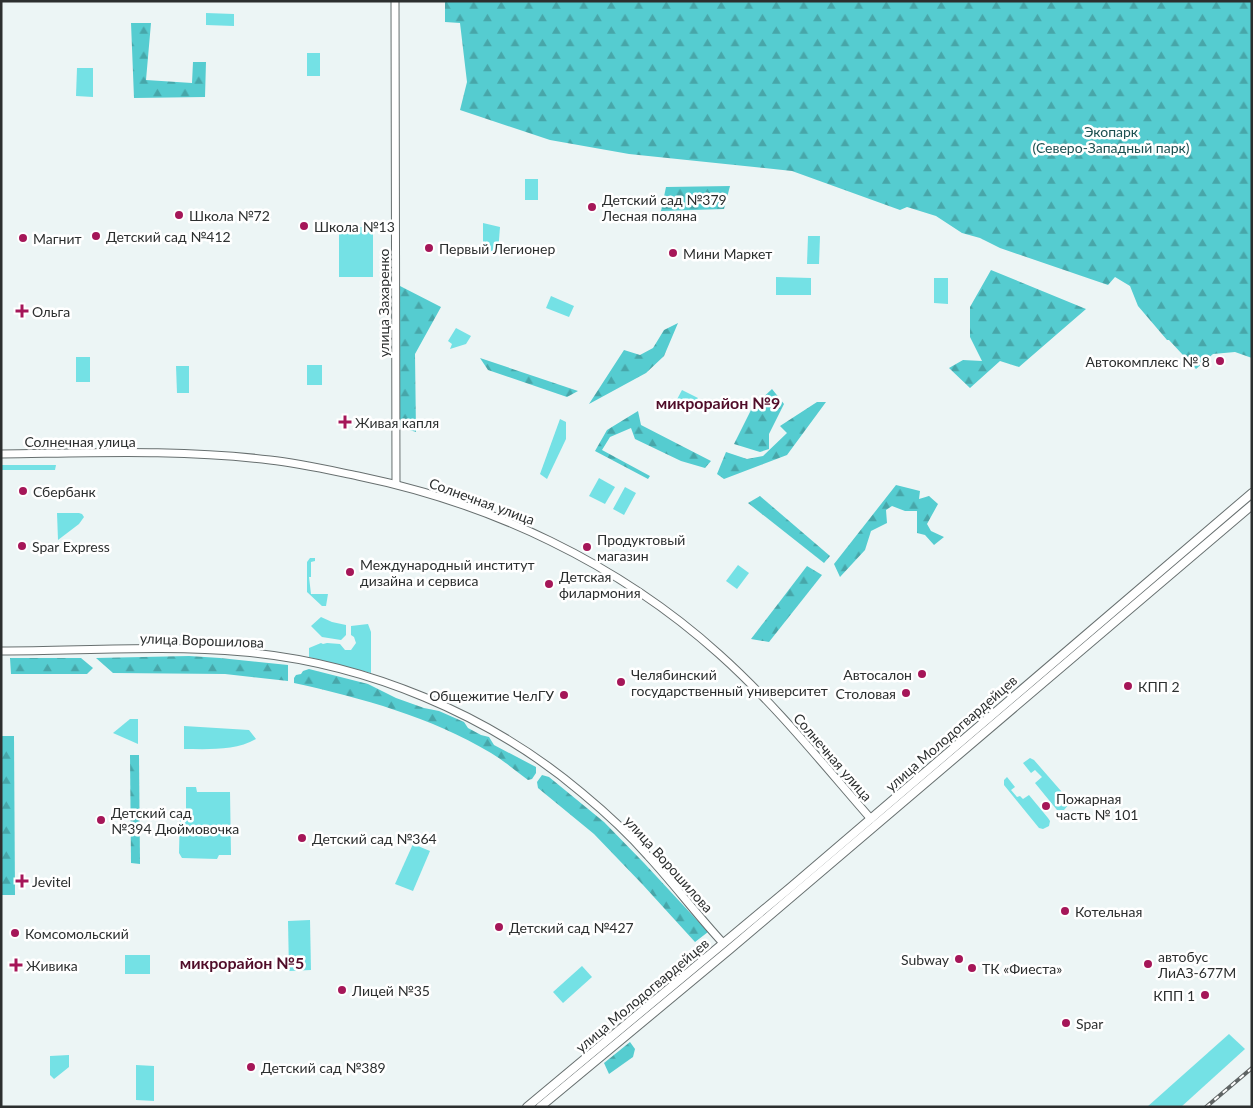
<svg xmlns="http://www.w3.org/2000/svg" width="1253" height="1108" viewBox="0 0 1253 1108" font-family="Lato,sans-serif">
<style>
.green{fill:#74e1e5}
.forest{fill:url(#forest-firs)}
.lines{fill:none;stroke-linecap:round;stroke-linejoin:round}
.tertiary-casing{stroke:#676f6f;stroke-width:9}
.secondary-casing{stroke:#676f6f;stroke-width:10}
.tertiary{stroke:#fff;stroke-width:7}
.secondary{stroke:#fff;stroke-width:8}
.rail-casing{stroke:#5f6464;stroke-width:4}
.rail{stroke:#fff;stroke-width:2;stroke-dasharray:5.5;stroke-linecap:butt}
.poi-dot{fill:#a51658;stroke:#fff;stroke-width:2}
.labels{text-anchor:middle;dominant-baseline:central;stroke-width:5;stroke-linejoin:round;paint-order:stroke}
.park-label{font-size:14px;fill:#1b4f50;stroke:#fff}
.poi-label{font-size:14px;fill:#2c2f2f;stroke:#fff;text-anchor:start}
.street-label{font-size:14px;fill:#2c2f2f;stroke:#fff}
.quarter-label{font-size:16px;font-weight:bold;fill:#500d29;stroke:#fff}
</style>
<defs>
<pattern id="forest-firs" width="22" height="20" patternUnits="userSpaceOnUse" patternTransform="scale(1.25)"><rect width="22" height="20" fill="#55ccd0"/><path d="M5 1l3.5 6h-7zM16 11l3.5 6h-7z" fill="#47a6a9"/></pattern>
</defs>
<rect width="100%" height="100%" fill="#ecf5f5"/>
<!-- green -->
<g class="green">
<path d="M206 13 234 14V26L206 25Z"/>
<rect x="307" y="53" width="13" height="23"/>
<path d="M77 68H93V97L76 96Z"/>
<rect x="525" y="179" width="13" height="21"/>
<path d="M483 223 500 227 498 253 483 252Z"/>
<rect x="339" y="227" width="34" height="50"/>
<path d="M808 236H820L819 264H807Z"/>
<path d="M776 277 811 278V295H776Z"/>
<path d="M934 278H948V304L934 303Z"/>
<path d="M551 296 574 306 569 317 546 308Z"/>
<path d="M456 328 471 336 466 344 450 349 452 344 448 341Z"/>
<rect x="76" y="357" width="14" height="25"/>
<rect x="307" y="365" width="15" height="20"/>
<path d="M176 366H189V393H177Z"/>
<path d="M682 390 698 398 690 413 674 405Z"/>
<path d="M560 419 566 422V439L547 479 540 474Z"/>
<path d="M1 465H56L55 470H1Z"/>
<path d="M599 478 615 487 605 504 589 496Z"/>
<path d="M625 487 636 493 624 515 613 509Z"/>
<path d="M57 513H79L82 514 84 517 79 524 58 540Z"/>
<path d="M310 558H315V561L311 562V577H309L311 594H328L326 606H322L307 592V562Z"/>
<path d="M738 565 749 573 737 589 726 581Z"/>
<path d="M321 617 332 622 346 625V635L341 640 322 637 311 626Z"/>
<path d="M368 624 371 632V673L309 657V648L321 643 323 644 327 643 340 644 345 650H351L356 643 354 637 351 635V626Z"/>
<path d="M130 719H138V744L113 733Z"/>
<path d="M184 726 249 730 256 739C235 751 208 749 184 749Z"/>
<path d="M1030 758 1034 760 1068 799 1069 804 1064 810H1057L1035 783 1042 777 1035 770 1031 773 1023 763Z"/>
<path d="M1007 777 1015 787 1011 790 1017 797 1020 796 1023 799 1029 795 1048 818 1050 821 1049 826 1043 829 1039 828 1004 785V780Z"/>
<path d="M186 787H196L197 792H230L231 855H219L217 859 182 858 179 853 180 812 186 811Z"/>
<path d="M413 844 430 851 413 891 395 884Z"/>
<path d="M310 920 311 970 289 971 288 921Z"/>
<rect x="125" y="955" width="25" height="19"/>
<path d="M582 966 592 977 563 1003 553 992Z"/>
<path d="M1229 1034 1245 1049 1181 1107H1147Z"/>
<path d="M69 1055V1067L54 1079 50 1075V1056Z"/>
<path d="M136 1065 154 1066V1101L136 1100Z"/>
</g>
<!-- forest -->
<g class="forest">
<path d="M445 1H1252V358L1235 352 1213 354 1196 369 1169 340H1167L1138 306 1130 286 1115 277 1108 285 1000 248 980 238 962 233 936 216 907 207 900 210 792 171 629 154 550 140 460 110 467 82 460 23 445 22Z"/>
<path d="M131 23H151L146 80 192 83 193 62H206L205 97 134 98Z"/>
<path d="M730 186 724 209 661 211 666 187Z"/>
<path d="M991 270 1086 309 1019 367 1000 361 970 388 949 368 963 360 982 361 970 337V307Z"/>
<path d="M400 286 441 307 415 354 416 432 400 427Z"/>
<path d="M678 323 664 356 646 373 589 404 624 350 640 355 653 348 664 330Z"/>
<path d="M480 358 578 391 567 397 488 370Z"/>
<path d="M772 389 784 404 769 434V449L760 452 734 444 752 408Z"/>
<path d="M817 402H826L787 455 724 479 717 474 726 452 747 459 763 456 787 433 780 426Z"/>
<path d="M638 411 641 425 711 461 705 468 681 461 635 439 631 428 610 437 602 450 650 476 648 479 595 451 607 430Z"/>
<path d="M896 485 920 491 919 499 929 496 938 504 927 524 931 531 944 537 934 545 925 535 917 533V511H905L892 506 886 510 887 523 871 531 865 550 840 577 834 564Z"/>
<path d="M760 496 830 556 824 563 748 503Z"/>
<path d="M807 566 822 575 769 642 751 639Z"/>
<path d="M189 656 220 658 288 665V681L225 674 113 673 96 658Z"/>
<path d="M10 658H81L93 668 87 674H11Z"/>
<path d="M309 669 368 684 396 698 424 708 439 711 464 722 468 728 481 735 489 737 494 745 536 767V773L532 779 528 780C516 771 504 761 491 753 431 717 362 698 294 683V678L296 675 301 674 303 671Z"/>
<path d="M1 736H14L15 895H1Z"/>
<path d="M130 755H139L140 864 131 863Z"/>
<path d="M542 775 549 777 604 822 644 863 708 932 695 942 643 885 594 834 538 788 537 782Z"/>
<path d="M630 1042 635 1049 633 1057 609 1074 604 1063Z"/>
</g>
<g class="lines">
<!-- tertiary casing -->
<g class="tertiary-casing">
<g id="tertiary">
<path d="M395 1 396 484"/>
<path d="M1 454C90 453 181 449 270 460 299 463 329 470 358 476 490 503 618 563 719 654 775 704 822 763 871 819"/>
<path d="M1 651C82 651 164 645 244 652 366 663 489 714 582 793 605 812 628 833 648 856 674 884 697 915 723 943"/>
</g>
</g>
<!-- secondary casing -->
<g class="secondary-casing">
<g id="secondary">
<path d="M527 1107 791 887 1252 493"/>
<path d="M540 1107 729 950 1252 505"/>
</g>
</g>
<!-- tertiary -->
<use href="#tertiary" class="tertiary"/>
<!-- secondary -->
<use href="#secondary" class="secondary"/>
<!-- rail casing -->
<g class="rail-casing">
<path id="rail" d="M1206 1107 1252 1068"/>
</g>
<!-- rail -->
<use href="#rail" class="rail"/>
</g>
<!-- markers -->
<g class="poi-dot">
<circle cx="592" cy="207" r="5"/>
<circle cx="179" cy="215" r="5"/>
<circle cx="304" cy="226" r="5"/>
<circle cx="96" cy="236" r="5"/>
<circle cx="23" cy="238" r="5"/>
<circle cx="429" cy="248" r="5"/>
<circle cx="673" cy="253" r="5"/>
<path d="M19.5 303.5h5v5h5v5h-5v5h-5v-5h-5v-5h5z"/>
<circle cx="1220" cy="361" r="5"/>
<path d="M342.5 414.5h5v5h5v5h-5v5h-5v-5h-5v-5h5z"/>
<circle cx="23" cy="491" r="5"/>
<circle cx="22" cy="546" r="5"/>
<circle cx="587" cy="547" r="5"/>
<circle cx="350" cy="572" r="5"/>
<circle cx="549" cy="584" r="5"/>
<circle cx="922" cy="674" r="5"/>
<circle cx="621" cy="682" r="5"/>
<circle cx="1128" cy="686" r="5"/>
<circle cx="906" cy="693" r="5"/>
<circle cx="564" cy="695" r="5"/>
<circle cx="1046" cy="806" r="5"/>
<circle cx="101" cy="820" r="5"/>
<circle cx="302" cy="838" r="5"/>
<path d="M19.5 873.5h5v5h5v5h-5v5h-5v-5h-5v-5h5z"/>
<circle cx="1065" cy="911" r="5"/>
<circle cx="499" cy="927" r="5"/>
<circle cx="15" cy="933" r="5"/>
<circle cx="959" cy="959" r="5"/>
<circle cx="1148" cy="964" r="5"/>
<path d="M13.5 957.5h5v5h5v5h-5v5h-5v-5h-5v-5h5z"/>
<circle cx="972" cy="968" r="5"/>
<circle cx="342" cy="990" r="5"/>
<circle cx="1205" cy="995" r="5"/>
<circle cx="1066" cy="1023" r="5"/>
<circle cx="251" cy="1067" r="5"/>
</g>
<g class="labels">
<!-- park labels -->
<g class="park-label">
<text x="1111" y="131">Экопарк<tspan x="1111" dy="16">(Северо-Западный парк)</tspan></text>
</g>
<!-- poi labels -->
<g class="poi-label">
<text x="602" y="199">Детский сад №379<tspan x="602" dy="16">Лесная поляна</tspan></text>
<text x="189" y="215">Школа №72</text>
<text x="314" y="226">Школа №13</text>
<text x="106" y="236">Детский сад №412</text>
<text x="33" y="238">Магнит</text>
<text x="439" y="248">Первый Легионер</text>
<text x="683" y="253">Мини Маркет</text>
<text x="32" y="311">Ольга</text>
<text x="1210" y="361" text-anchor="end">Автокомплекс № 8</text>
<text x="355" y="422">Живая капля</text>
<text x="33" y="491">Сбербанк</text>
<text x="597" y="539">Продуктовый<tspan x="597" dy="16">магазин</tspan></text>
<text x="32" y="546">Spar Express</text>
<text x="360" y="564">Международный институт<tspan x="360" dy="16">дизайна и сервиса</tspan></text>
<text x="559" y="576">Детская<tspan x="559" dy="16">филармония</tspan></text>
<text x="631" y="674">Челябинский<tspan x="631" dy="16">государственный университет</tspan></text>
<text x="912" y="674" text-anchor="end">Автосалон</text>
<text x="1138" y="686">КПП 2</text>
<text x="896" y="693" text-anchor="end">Столовая</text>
<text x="554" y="695" text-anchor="end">Общежитие ЧелГУ</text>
<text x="1056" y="798">Пожарная<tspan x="1056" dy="16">часть № 101</tspan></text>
<text x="111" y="812">Детский сад<tspan x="111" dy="16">№394 Дюймовочка</tspan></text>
<text x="312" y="838">Детский сад №364</text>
<text x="32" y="881">Jevitel</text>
<text x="1075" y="911">Котельная</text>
<text x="509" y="927">Детский сад №427</text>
<text x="25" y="933">Комсомольский</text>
<text x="1158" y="956">автобус<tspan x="1158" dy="16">ЛиАЗ-677М</tspan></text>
<text x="949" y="959" text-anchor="end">Subway</text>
<text x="26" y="965">Живика</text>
<text x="982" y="968">ТК «Фиеста»</text>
<text x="352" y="990">Лицей №35</text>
<text x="1195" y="995" text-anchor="end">КПП 1</text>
<text x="1076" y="1023">Spar</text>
<text x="261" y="1067">Детский сад №389</text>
</g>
<!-- street labels -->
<g class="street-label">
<text transform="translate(383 303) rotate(-90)">улица Захаренко</text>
<text x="80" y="441">Солнечная улица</text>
<text transform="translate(482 501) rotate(20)">Солнечная улица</text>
<text transform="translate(202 640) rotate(2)">улица Ворошилова</text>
<text transform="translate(951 733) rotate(-41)">улица Молодогвардейцев</text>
<text transform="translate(833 757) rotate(49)">Солнечная улица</text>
<text transform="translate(669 864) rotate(48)">улица Ворошилова</text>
<text transform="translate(642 995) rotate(-40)">улица Молодогвардейцев</text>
</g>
<!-- quarter labels -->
<g class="quarter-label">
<text x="718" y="402">микрорайон №9</text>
<text x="242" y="962">микрорайон №5</text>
</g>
</g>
<!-- border -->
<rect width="1253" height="1108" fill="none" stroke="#2c2f2f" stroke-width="5"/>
</svg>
